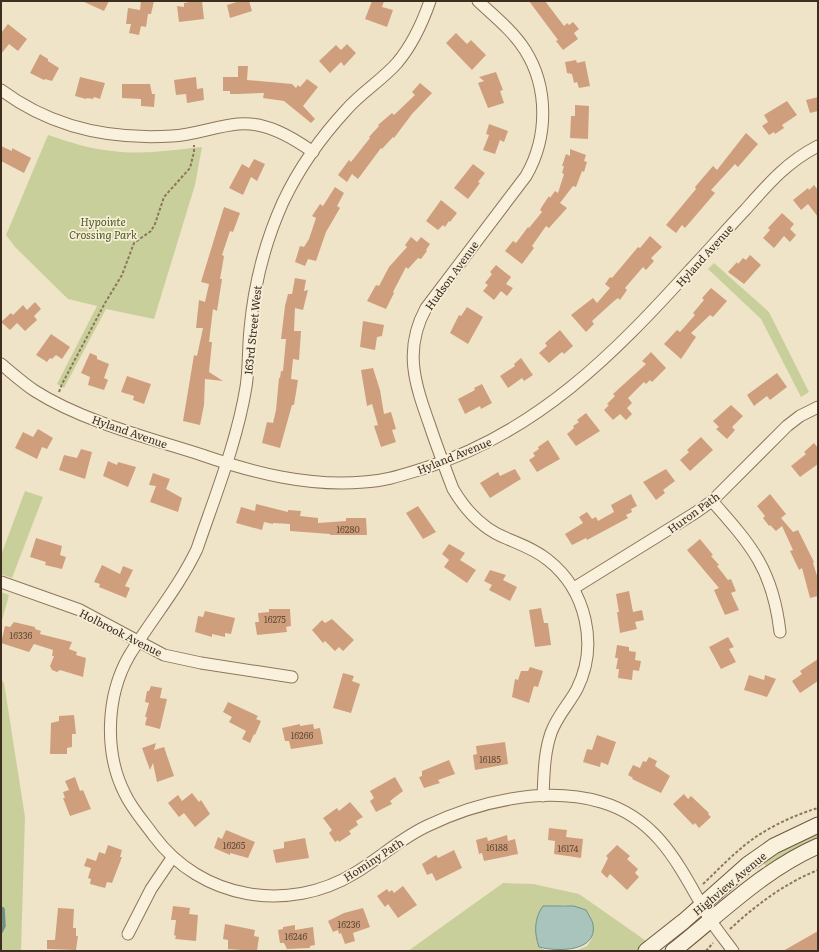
<svg xmlns="http://www.w3.org/2000/svg" width="819" height="952" viewBox="0 0 819 952" font-family="Literata,serif">
<style>
.green{fill:#c9cf9b}
.water{fill:#a9c4bc;stroke:#6f938a}
.lines{fill:none;stroke-linecap:round;stroke-linejoin:round}
.stream{stroke:#6f938a;stroke-width:3.5}
.building{fill:#cf9f7d}
.street-casing{stroke:#8d765c;stroke-width:13}
.secondary-casing{stroke:#6f573f;stroke-width:17}
.path{stroke:#8d765c;stroke-width:2;stroke-dasharray:3 2;stroke-linecap:butt}
.street{stroke:#faf1dc;stroke-width:11}
.secondary{stroke:#faf1dc;stroke-width:15}
.labels{text-anchor:middle;dominant-baseline:central;stroke-width:3.5;stroke-linejoin:round;paint-order:stroke}
.number-label{font-size:9px;fill:#624a37}
.park-label{font-size:11px;font-style:italic;fill:#4d5a26;stroke:#f7eed8}
.street-label{font-size:11px;fill:#3d2e20;stroke:#f7eed8}
</style>
<rect width="100%" height="100%" fill="#f0e4c8"/>
<!-- green -->
<g class="green">
<path d="M48 135C69 142 90 149 113 151 143 155 172 150 202 147L195 185 154 319 106 309 64 388 57 384 97 306 68 299 15 247 6 235Z"/>
<path d="M714 263 769 312 809 392 801 397 761 319 708 269Z"/>
<path d="M25 491 43 497 12 578 1 574V555Z"/>
<path d="M1 592 9 595 1 624Z"/>
<path d="M1 679 4 683 25 817 21 951H1Z"/>
<path d="M818 831V840L767 867 761 861Z"/>
<path d="M503 883 533 884 579 894 649 943 637 951H575L587 946 592 938 566 905 558 906 539 947 547 951H408Z"/>
</g>
<!-- water -->
<path class="water" d="M543 906H574L586 910C588 914 592 920 593 924 598 952 558 952 539 947 534 933 534 918 543 906Z"/>
<g class="lines">
<!-- stream -->
<path class="stream" d="M1 908 3 909 4 926 1 932"/>
</g>
<!-- building -->
<g class="building">
<path d="M82 1H109L104 11Z"/>
<path d="M141 1H154L151 14H148L146 27 141 26 139 35 129 33 131 24H126L128 8 140 10Z"/>
<path d="M195 1H202L204 19 179 22 177 6 184 7V3Z"/>
<path d="M240 1H249L252 11 230 18 227 5Z"/>
<path d="M372 1H384L382 7 393 10 387 27 365 19Z"/>
<path d="M529 1H545L564 26 567 23 569 25 573 22 579 29 574 33 578 39 563 50 556 41 558 40Z"/>
<path d="M8 24 27 39 18 51 9 44 1 54V33Z"/>
<path d="M456 33 467 44 471 40 486 55 472 70 446 43Z"/>
<path d="M347 44 356 53 344 66 341 62 330 73 319 61 336 45 341 50Z"/>
<path d="M40 54 48 59V61L59 68 52 81 45 79 44 80 30 73Z"/>
<path d="M576 60 577 63 585 61 590 86 579 88 577 82 574 83 572 74 567 73 565 62Z"/>
<path d="M238 66H248L247 80 292 84 296 88 298 85 300 87 307 79 318 87 303 106 315 119 311 123 284 101 263 98 264 93 237 94H230V91H223V77H238Z"/>
<path d="M496 72 503 90 500 91 504 103 488 108 478 83 484 81 479 77Z"/>
<path d="M80 77 105 83 100 99 94 97 93 99 87 98 86 99 75 96Z"/>
<path d="M196 77 197 89 203 88 204 100 187 103 186 94 176 95 174 80Z"/>
<path d="M420 83 432 93 412 114 394 138 393 137 382 149 381 148 358 179 352 174 347 182 338 175 349 160 351 162 370 138 369 137 379 126 378 125 392 113 394 115 415 95 412 92Z"/>
<path d="M122 84H150L152 94H155L154 107 141 106V99L122 98Z"/>
<path d="M818 97V111L810 113 806 100Z"/>
<path d="M787 101 797 115 782 125 784 128 775 134 774 132 769 135 762 126 768 122 764 115Z"/>
<path d="M575 105 589 106 588 139 570 138 571 116H575Z"/>
<path d="M489 124 508 131 504 142 500 140 495 154 483 150 489 135 486 134Z"/>
<path d="M746 133 758 144 738 167 735 164 711 190 715 193 685 228 682 225 676 233 666 225 696 189 695 187 713 166 717 170Z"/>
<path d="M1 146 12 151V148L31 158 24 173 1 161Z"/>
<path d="M570 149 586 155 584 161 587 162 584 172 582 171 576 187 573 186 560 203 567 208 549 228 546 226 532 246 534 248 522 264 505 251 513 241 516 243 528 227 529 228 542 212 540 210 543 205 549 196 550 198 555 191 558 193 564 174 562 173 564 166H562L566 154 570 156Z"/>
<path d="M254 159 265 164 257 181 251 177 243 195 229 188 242 164 249 168Z"/>
<path d="M473 164 485 173 478 182 480 183 468 199 454 188Z"/>
<path d="M814 185 818 190V217L808 204 801 210 793 200 808 188 809 190Z"/>
<path d="M335 187 344 193 337 206 340 208 326 232 316 261 308 259 305 266 295 262 300 246 304 247 309 239 316 218 312 216 320 204 323 206Z"/>
<path d="M441 200 457 213 450 222 449 221 445 227 443 225 438 230 426 221Z"/>
<path d="M224 207 240 213 233 232 230 231 222 255 224 256 220 279H222L217 311 213 309 209 342H212L209 372 223 381 205 379 204 405 200 425 183 421 194 355 197 356 203 328H196L199 300 205 302 209 284 201 282Z"/>
<path d="M782 213 794 224 790 229 796 235 790 242 784 236 774 248 763 238 770 230 768 228Z"/>
<path d="M650 236 662 247 651 258 654 261 646 270 643 267 625 288 627 290 620 300 618 298 614 301 592 321 594 324 586 332 571 315 593 298 597 303 610 288 605 284 610 277 612 278 638 247 640 248Z"/>
<path d="M411 237 417 242 421 237 430 244 426 250 427 251 421 259 418 258 408 269 406 267 393 292 394 293 386 309 367 301 376 285 379 286 389 267 407 247 405 245Z"/>
<path d="M750 255 761 265 744 284 728 272 737 262 738 264 743 258 746 260Z"/>
<path d="M496 265 511 277 506 284 513 288 507 296 501 291 494 300 483 291 488 285 485 283 492 274 490 272Z"/>
<path d="M295 278 306 280 304 291 308 290 303 310 295 308 294 331H301L299 360 293 359 291 379 298 380 294 405H292L280 448 262 443 267 422 273 423 276 410 279 378H280L281 371H283L286 339H281L285 306 288 294H292Z"/>
<path d="M711 288 727 301 713 317 710 315 691 333 696 337 681 359 664 344 677 330 680 332 695 315 693 313 704 300 702 298Z"/>
<path d="M35 302 41 309 34 316 37 320 25 331 17 323 10 330 1 322 11 313 13 315 23 305 27 310Z"/>
<path d="M467 307 483 317 468 344 450 333 459 315 461 316Z"/>
<path d="M363 321 384 325 382 336 377 337 375 350 360 347Z"/>
<path d="M560 330 573 346 564 354 562 352 549 363 539 353 547 346 545 343Z"/>
<path d="M51 334 70 347 62 359 56 355 52 359 50 358 47 362 36 355Z"/>
<path d="M651 352 666 368 652 382 650 380 646 384 644 382 628 398 632 403 627 408 632 414 626 420 620 414 613 420 604 410 609 405 607 404 615 396 613 394 646 364 642 361Z"/>
<path d="M90 353 97 356V359L109 364 104 378 108 380 104 390 88 385 90 377 81 373Z"/>
<path d="M521 358 533 375 524 381 522 378 508 388 500 376 515 366 514 364Z"/>
<path d="M373 368 380 390 384 414 391 412 396 429 392 430 396 442 381 447 374 426 378 425 372 404 367 406 361 370Z"/>
<path d="M777 373 787 387 770 400 767 396 754 406 747 395Z"/>
<path d="M127 376 151 384 144 404 133 400 134 396 121 392Z"/>
<path d="M482 384 492 403 481 409 480 406 465 414 458 399 475 390 474 388Z"/>
<path d="M731 405 743 416 732 427 735 430 727 439 716 429 719 427 713 421Z"/>
<path d="M586 413 600 431 576 446 567 434 574 428 573 426 579 422 577 420Z"/>
<path d="M38 429 53 438 47 449 42 447 37 459 15 448 23 432 33 437Z"/>
<path d="M701 437 713 450 690 471 680 460 689 452 687 450Z"/>
<path d="M548 440 560 459 537 472 529 460 535 456 533 453 539 449 538 447Z"/>
<path d="M814 443 818 448V464L800 477 791 466 806 454 804 452Z"/>
<path d="M81 449 92 452 85 479 59 470 64 455 77 458Z"/>
<path d="M108 461 117 465 118 462 136 467 128 487 103 476Z"/>
<path d="M515 469 521 479 490 498 480 483 498 472 500 476Z"/>
<path d="M666 469 675 481 663 490 665 493 656 500 643 482Z"/>
<path d="M153 473 170 479 166 489 182 498 178 512 150 502 156 486 149 485Z"/>
<path d="M631 494 637 506 631 509 632 512 626 515 628 518 587 540 586 538 572 545 565 534 583 523 579 517 587 512 592 519 596 517 598 521 614 512 611 505Z"/>
<path d="M770 494 786 514 781 518 793 532 798 530 814 562 813 563 818 579V596L810 598 802 568 799 570 790 551 793 550 782 526 776 531 770 525 769 526 763 518 765 516 757 506Z"/>
<path d="M256 504 288 512V510L301 511 300 516 318 518V523L346 521V518H366L367 535H330V534L290 531V524L273 523V524L264 522 262 530 236 523 241 507 255 511Z"/>
<path d="M418 506 436 532 423 539 406 513Z"/>
<path d="M36 538 62 546 60 555 66 557 62 569 45 565 46 562 30 557Z"/>
<path d="M700 539 713 555 711 556 719 565 717 566 728 580 731 579 736 591 731 593 739 610 725 615 714 590 719 588 687 550Z"/>
<path d="M449 544 465 553 460 560 476 570 467 583 444 567 449 560 442 554Z"/>
<path d="M102 565 120 574 123 566 133 570 125 586 130 588 126 598 99 587 100 584 94 582Z"/>
<path d="M490 570 506 575 503 580 517 587 510 601 489 590 492 585 484 581Z"/>
<path d="M629 591 633 612 642 610 644 620 635 622 637 629 620 633 617 612H619L616 594Z"/>
<path d="M541 608 544 623H548L551 645 535 647 529 610Z"/>
<path d="M269 609H290L291 626 286 627 287 632 257 635 255 622H259L258 613 269 612Z"/>
<path d="M205 611 235 618 231 634 225 633V637L212 634V637L195 632 198 616 203 617Z"/>
<path d="M332 619 354 640 343 651 339 647 335 651 325 641 323 643 312 630 322 620 325 623Z"/>
<path d="M14 622 35 627V629L41 631 40 634 72 642 69 649 77 652 76 655 86 658 83 677 60 670 57 672 52 670 50 666 54 656H52L53 650 34 644 29 652 1 643 5 626 10 627Z"/>
<path d="M728 637 734 647 729 649 736 662 721 669 709 647Z"/>
<path d="M617 645 629 647V651L636 652 635 660 641 661 639 671 633 670 632 680 618 678 619 669H616L618 658H615Z"/>
<path d="M818 659V681L800 693 792 681 802 674 800 671Z"/>
<path d="M530 667 543 671 538 687 534 686 529 703 512 697 515 679 518 680 521 671H528Z"/>
<path d="M343 673 354 676 352 681 360 684 351 713 333 708Z"/>
<path d="M749 675 764 680 765 675 776 679 767 697 744 690Z"/>
<path d="M151 686 162 688 160 698 167 699 160 729 145 725 147 717H145L149 703 145 702 147 691H149Z"/>
<path d="M228 702 258 716 256 719 261 721 255 735 254 734 250 743 242 739 246 731 229 722 232 717 223 712Z"/>
<path d="M74 715 76 734H72V747L67 748V754H50L51 723 59 721V716Z"/>
<path d="M300 724V726L313 724 314 729 320 728 323 744 291 749 289 741H285L282 728Z"/>
<path d="M597 735 616 742 608 765 601 762 600 767 583 762 587 749 592 750Z"/>
<path d="M505 742 508 764 475 770 473 755 477 754 476 746Z"/>
<path d="M156 743 154 750 164 747 174 776 157 782 153 763 150 770 142 748Z"/>
<path d="M649 757 657 761 655 766 670 776 661 793 632 779 633 778 628 775 633 765 640 768 643 761 646 762Z"/>
<path d="M449 760 455 774 438 780 440 783 424 788 419 777 422 776V771Z"/>
<path d="M75 777 80 791 83 790 91 809 70 816 63 798H65L63 792 69 790 65 781Z"/>
<path d="M395 777 403 791 390 801 392 804 376 812 370 801 374 798 370 791Z"/>
<path d="M192 793 199 802 201 800 210 814 195 827 184 813 179 817 168 803 178 795 182 801Z"/>
<path d="M684 794 688 799 691 796 709 813 708 814 711 817 699 828 695 823 693 825 673 804Z"/>
<path d="M350 802 363 817 356 821 358 825 349 831 351 834 339 842 338 840 335 842 329 833 332 830 323 818 337 808 339 811Z"/>
<path d="M549 828 567 830 566 837 583 839 581 858 554 854 555 841 548 840Z"/>
<path d="M226 830 255 842 248 858 230 853V855L214 848 218 837 222 839Z"/>
<path d="M507 835 508 841 515 839 518 854 484 861 482 853 479 854 476 840 487 837 488 841Z"/>
<path d="M305 838 309 858 276 863 273 850 284 848V842Z"/>
<path d="M108 845 122 850 120 857H122L112 883 107 882 105 888 90 884 91 879 88 878 91 868 84 866 87 858 96 861 99 852 105 854Z"/>
<path d="M617 845 630 856 627 859 638 869 635 873 639 877 627 890 610 874 607 878 601 872 608 858 606 856Z"/>
<path d="M454 850 462 868 436 881 432 873 427 875 422 864 436 855 438 858Z"/>
<path d="M403 886 417 905 398 918 388 904 385 907 377 896 387 889 389 892 392 890 394 893Z"/>
<path d="M173 906 190 908 189 914 198 915 196 941 175 939 176 936 174 935 176 920H171Z"/>
<path d="M58 908 74 909 73 928H76V936H78L76 950 47 949V940H55Z"/>
<path d="M363 908 370 927 353 933 355 941 345 944 341 933 339 934 338 930 333 932 328 921 344 913Z"/>
<path d="M225 924 255 930 254 936 259 937 257 951 228 949V940L223 939Z"/>
<path d="M295 925V930L313 927 315 945 310 946V948L287 949 284 943H280L278 930 283 929V927Z"/>
<path d="M818 931V951H783Z"/>
</g>
<g class="lines">
<!-- street casing -->
<g class="street-casing">
<g id="street">
<path d="M430 1C422 24 413 44 397 63 382 80 362 92 347 109 322 136 299 168 283 202 265 242 254 285 250 329 248 348 249 368 246 387 237 442 215 496 197 549 179 587 151 620 129 656 106 696 104 753 125 794 132 809 144 822 154 836 201 899 288 914 355 873 380 858 401 838 427 826 479 801 545 786 601 802 660 819 681 870 709 918 716 929 725 940 733 951"/>
<path d="M478 1C494 16 513 31 525 50 549 88 548 138 526 176L426 308C403 350 415 384 430 426 437 447 445 468 453 489 466 511 484 530 508 539 522 545 536 550 548 560 586 590 599 645 577 689 569 704 557 716 551 733 544 753 544 775 543 796"/>
<path d="M1 90C52 128 110 140 172 136 194 135 216 126 238 124 265 121 292 137 313 152"/>
<path d="M1 364C12 373 23 383 35 391 82 421 149 438 202 455 254 473 309 487 364 482 386 481 405 474 425 468 537 432 613 355 690 270 709 250 727 229 746 209 769 183 787 162 818 146"/>
<path d="M712 501C752 546 773 570 780 632"/>
<path d="M1 582 80 610 164 655 201 663 292 677"/>
<path d="M574 588 695 513 712 501 787 426 800 416 818 407"/>
<path d="M128 934 151 889 172 858"/>
</g>
</g>
<!-- secondary casing -->
<g class="secondary-casing">
<g id="secondary">
<path d="M646 951 684 921 747 865 774 846 818 825"/>
<path d="M673 951C720 914 763 870 818 846"/>
</g>
</g>
<!-- path -->
<g class="path">
<path d="M59 392 62 384 105 303 122 275 134 243 151 231 155 224 164 197 190 168 194 152V145"/>
<path d="M703 884C715 873 726 861 739 850 760 831 791 816 818 808"/>
<path d="M730 929C756 905 785 883 818 870"/>
<path d="M706 951 713 943"/>
</g>
<!-- street -->
<use href="#street" class="street"/>
<!-- secondary -->
<use href="#secondary" class="secondary"/>
</g>
<g class="labels">
<!-- number labels -->
<g class="number-label">
<text x="348" y="529">16280</text>
<text x="275" y="619">16275</text>
<text x="21" y="635">16336</text>
<text x="302" y="735">16266</text>
<text x="490" y="759">16185</text>
<text x="234" y="845">16265</text>
<text x="497" y="847">16188</text>
<text x="568" y="848">16174</text>
<text x="349" y="924">16236</text>
<text x="296" y="936">16246</text>
</g>
<!-- park labels -->
<g class="park-label">
<text x="103" y="221">Hypointe<tspan x="103" dy="13">Crossing Park</tspan></text>
</g>
<!-- street labels -->
<g class="street-label">
<text transform="translate(704 255) rotate(-48)">Hyland Avenue</text>
<text transform="translate(451 275) rotate(-54)">Hudson Avenue</text>
<text transform="translate(252 330) rotate(-84)">163rd Street West</text>
<text transform="translate(130 431) rotate(19)">Hyland Avenue</text>
<text transform="translate(454 455) rotate(-22)">Hyland Avenue</text>
<text transform="translate(693 512) rotate(-36)">Huron Path</text>
<text transform="translate(121 632) rotate(27)">Holbrook Avenue</text>
<text transform="translate(373 859) rotate(-33)">Hominy Path</text>
<text transform="translate(729 883) rotate(-40)">Highview Avenue</text>
</g>
</g>
<!-- border -->
<rect width="819" height="952" fill="none" stroke="#3d2e20" stroke-width="4"/>
</svg>
